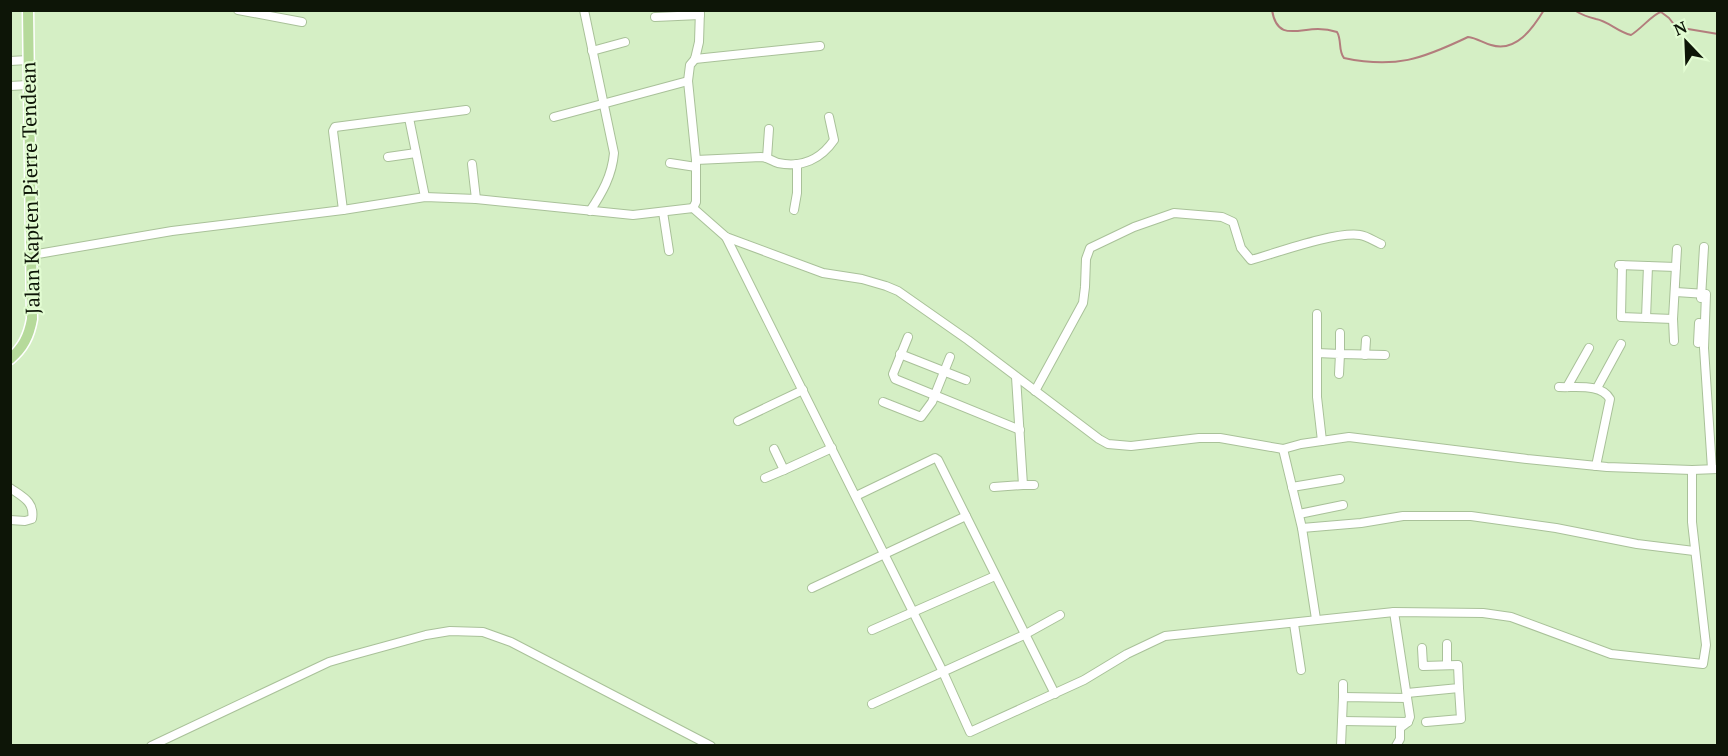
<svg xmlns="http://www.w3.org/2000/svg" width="1728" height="756" viewBox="0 0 1728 756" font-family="'PT Serif',serif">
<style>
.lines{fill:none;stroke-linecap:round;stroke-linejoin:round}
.stream{stroke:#b37d7d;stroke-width:2}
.minor-casing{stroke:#a9c199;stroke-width:10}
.major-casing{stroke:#fff;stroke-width:13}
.minor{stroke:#fff;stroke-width:8}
.major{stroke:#b6da9b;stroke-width:10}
.labels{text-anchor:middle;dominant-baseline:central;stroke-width:4.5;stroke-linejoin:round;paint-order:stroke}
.street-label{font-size:20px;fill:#0d1507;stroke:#e2fcd2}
</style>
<rect width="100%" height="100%" fill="#d5efc5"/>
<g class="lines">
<!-- stream -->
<g class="stream">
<path d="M1272 10C1277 41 1297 29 1318 29 1325 29 1331 30 1337 32 1342 40 1338 51 1344 58 1395 69 1422 59 1468 37 1477 38 1483 43 1491 45 1516 53 1533 28 1544 10"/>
<path d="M1574 10C1582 15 1587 17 1596 19 1608 21 1618 32 1631 35 1641 29 1654 13 1661 12L1669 18 1676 27 1718 34"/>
</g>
<!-- minor casing -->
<g class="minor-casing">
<g id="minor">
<path d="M238 10 302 22"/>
<path d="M584 10 614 153C612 176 602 193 590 211"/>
<path d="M655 17 700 15"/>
<path d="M592 51 625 42"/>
<path d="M695 59 820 46"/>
<path d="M10 61 28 60"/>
<path d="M10 86 28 85"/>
<path d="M554 117 688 81"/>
<path d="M409 118 425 197"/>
<path d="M388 157 416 153"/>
<path d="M767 158 769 129"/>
<path d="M696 160C718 159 739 158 761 157 767 157 772 161 778 163 802 168 821 159 834 140L829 117"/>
<path d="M670 163 696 167"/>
<path d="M472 164 476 199"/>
<path d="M693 208 696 202V160L688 81 690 65 695 59 699 42 700 10"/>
<path d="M343 210 333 131 335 127 466 110"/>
<path d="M794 210 797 193V164"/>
<path d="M663 212 669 251"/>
<path d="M726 237 943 672 970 732 1084 680 1127 654 1165 636 1394 612 1483 613 1511 617 1611 654 1703 664 1706 645 1692 522V470"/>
<path d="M32 255 172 231 343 210 425 197 476 199 633 215 693 208 726 237 823 273 862 279 886 286 898 291 968 340 1099 439 1108 444 1131 446 1199 438H1220L1283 449 1301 444 1349 437 1527 459 1607 467 1692 470 1718 469"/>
<path d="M1619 265 1676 267"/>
<path d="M1622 265 1621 317 1673 319"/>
<path d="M1676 292 1706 294 1704 348 1712 469"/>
<path d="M1701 298 1704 247"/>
<path d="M1646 318 1648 266"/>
<path d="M1340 333V354L1385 355"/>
<path d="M908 337 893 374 895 379 1020 430"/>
<path d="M1674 341 1673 319 1677 249"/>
<path d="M1698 343 1699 323"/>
<path d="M1317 353V314"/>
<path d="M900 354 966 380"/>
<path d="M1365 355 1366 340"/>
<path d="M1559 387C1575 388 1601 383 1610 399L1596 466"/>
<path d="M1567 387 1589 348"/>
<path d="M1597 388 1621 344"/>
<path d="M1035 391 1083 303 1085 287 1086 259 1090 248 1134 227 1174 213 1222 217 1233 222 1241 248 1251 260C1276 253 1337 231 1360 235 1367 236 1374 241 1381 244"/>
<path d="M883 402 921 417 932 402 950 357"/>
<path d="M738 421 803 390"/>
<path d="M1322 441 1317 397V353L1340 354 1339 374"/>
<path d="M1283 449 1302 528 1316 619"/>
<path d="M784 470 832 448"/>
<path d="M765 478 784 470 774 449"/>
<path d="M1023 485H1034"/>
<path d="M994 487 1023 485 1016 377"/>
<path d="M1292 487 1340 479"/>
<path d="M10 488C23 497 35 502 32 519L25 521 10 520"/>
<path d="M856 496 935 458 938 460 966 516"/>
<path d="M1299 514 1343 505"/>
<path d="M1302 528 1361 523 1403 516H1471L1556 528 1637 544 1694 551"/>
<path d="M812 588 966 516 1055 694"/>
<path d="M1394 612 1410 717 1408 722 1400 728V739L1396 746"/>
<path d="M1294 624 1301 670"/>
<path d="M872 630 995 576"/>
<path d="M1447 644V665"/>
<path d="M1343 684V697"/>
<path d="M1407 693 1459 688 1458 665 1423 666 1422 648"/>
<path d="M872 704 1024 635 1060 615"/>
<path d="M1342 721 1408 722"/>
<path d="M1426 722 1461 719 1459 688"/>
<path d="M151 746 329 662 353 655 426 635 450 631 483 632 511 642 711 746"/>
<path d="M1341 746 1343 697 1407 698"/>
</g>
</g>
<!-- major casing -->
<g class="major-casing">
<path id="major" d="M10 359C23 348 29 336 32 319L28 10"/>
</g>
<!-- minor -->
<use href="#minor" class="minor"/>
<!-- major -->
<use href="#major" class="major"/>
</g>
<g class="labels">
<!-- street labels -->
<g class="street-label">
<text transform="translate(30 188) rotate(-91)">Jalan Kapten Pierre Tendean</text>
</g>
</g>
<!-- border -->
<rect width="1728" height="756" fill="none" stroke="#0d1507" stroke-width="24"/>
<!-- north arrow -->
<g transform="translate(1686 42) rotate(337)" stroke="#e2fcd2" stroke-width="4.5" paint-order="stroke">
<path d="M0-4.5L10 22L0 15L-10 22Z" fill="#0d1507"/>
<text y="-9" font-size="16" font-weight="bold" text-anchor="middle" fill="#0d1507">N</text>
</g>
</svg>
